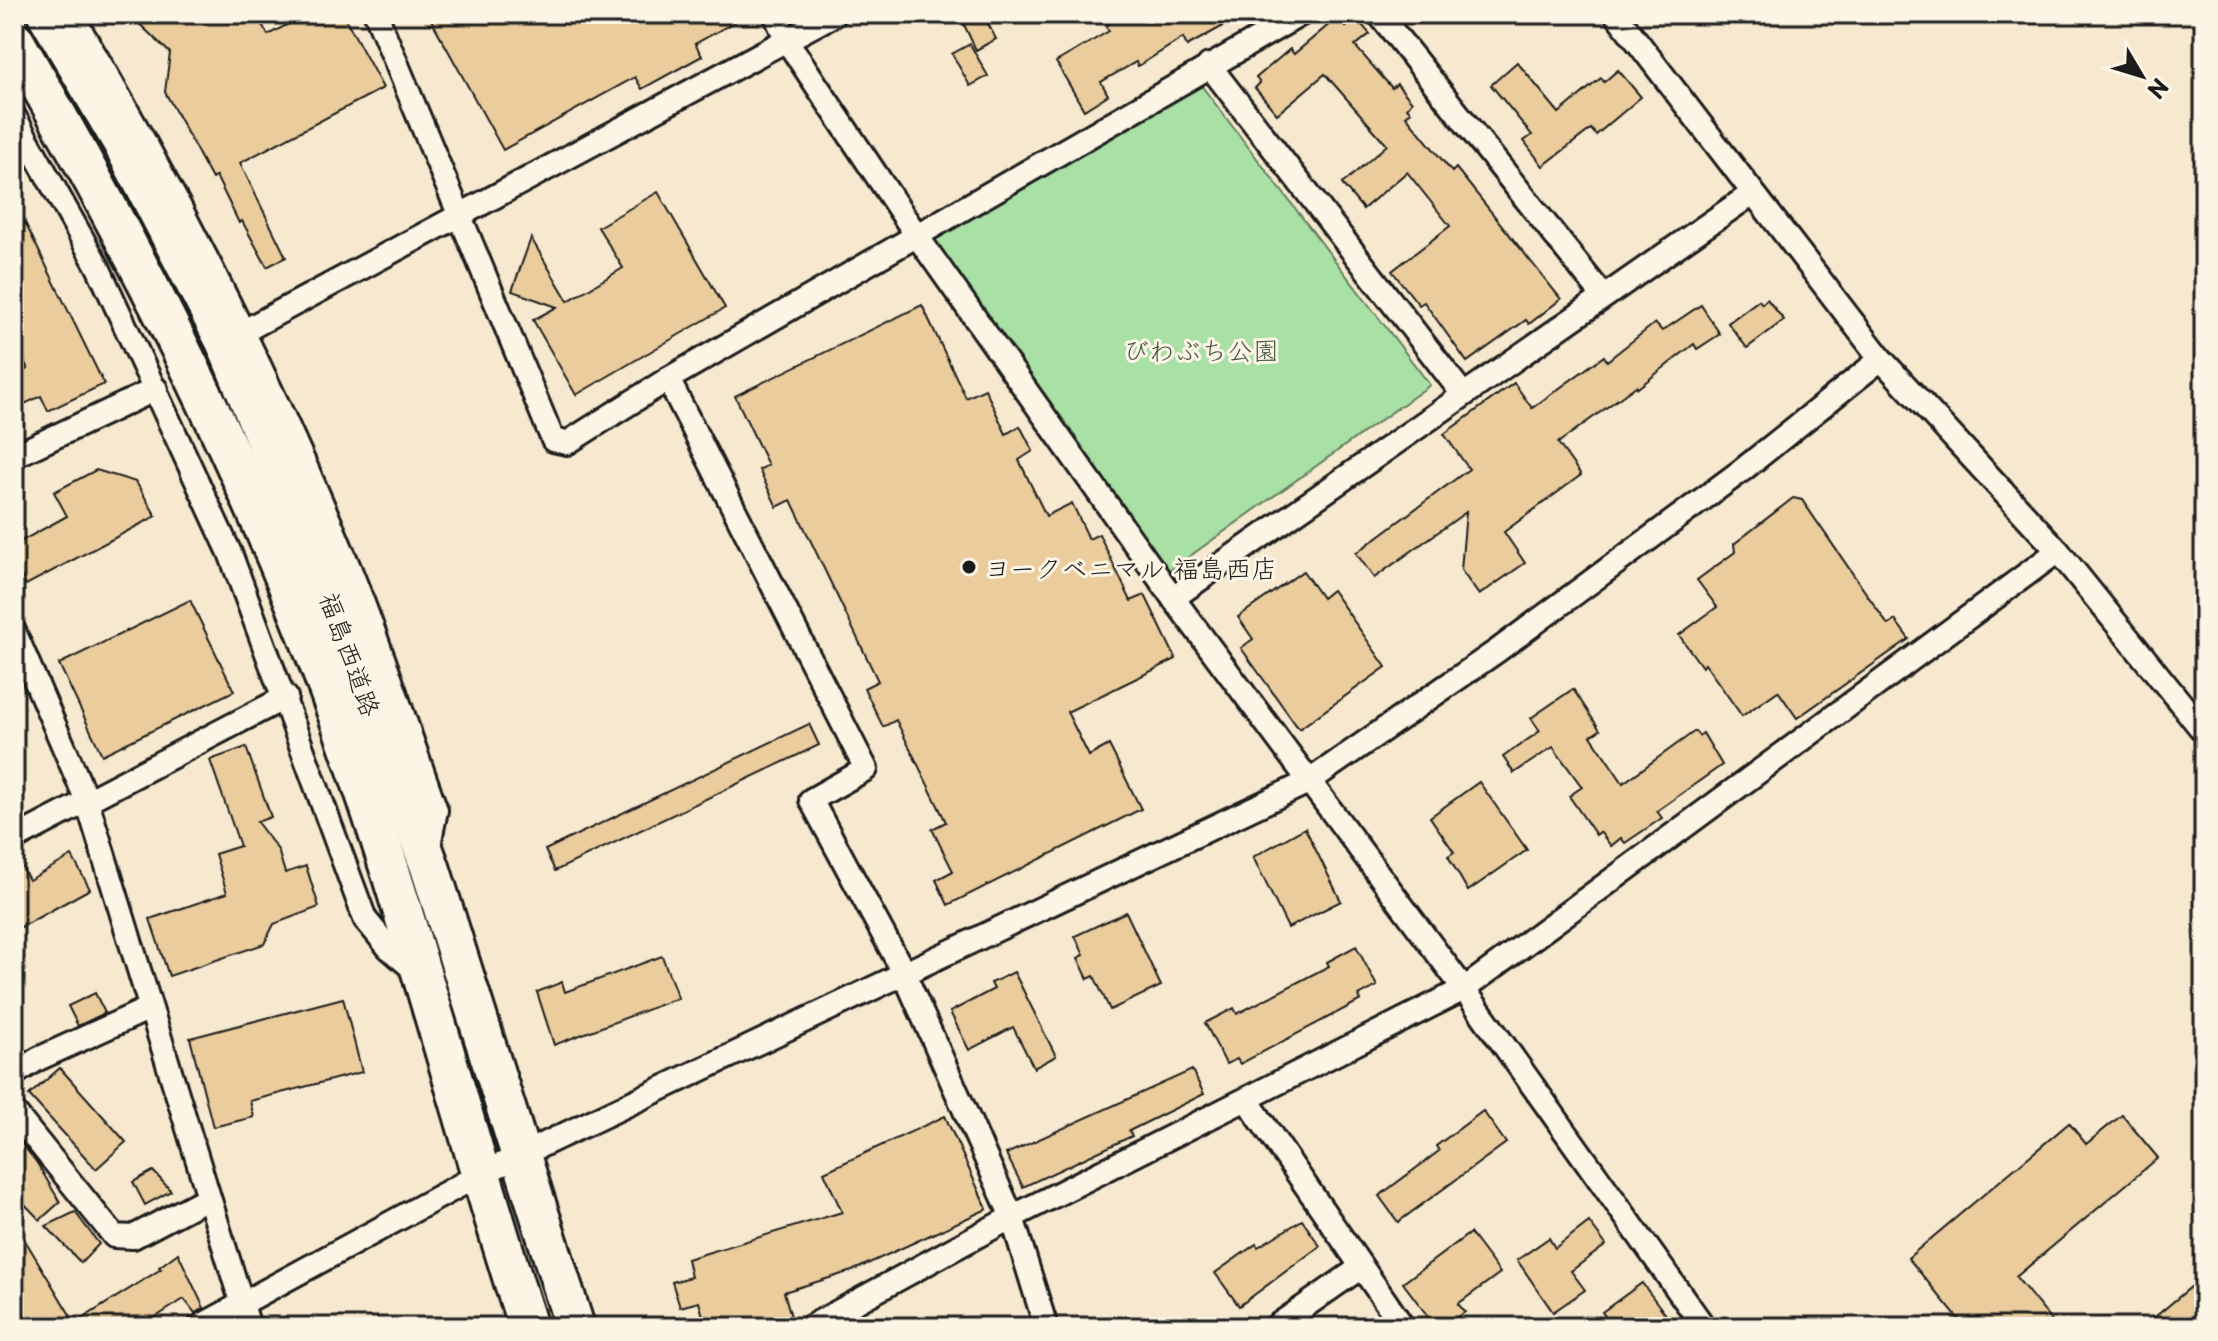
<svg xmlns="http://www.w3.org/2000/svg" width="2218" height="1341" viewBox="0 0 2218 1341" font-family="'Playpen Sans','Klee One',sans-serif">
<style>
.green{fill:#a8e0a5;stroke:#627e60;stroke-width:2}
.building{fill:#eacc9d;stroke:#1c1c1c;stroke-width:2}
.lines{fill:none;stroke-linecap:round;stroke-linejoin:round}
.street-casing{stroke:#1c1c1c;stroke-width:28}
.highway-casing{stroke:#1c1c1c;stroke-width:44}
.street{stroke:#fcf5e5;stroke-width:22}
.highway{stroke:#fcf5e5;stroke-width:38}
.poi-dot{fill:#1c1c1c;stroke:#fcf5e5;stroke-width:3}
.labels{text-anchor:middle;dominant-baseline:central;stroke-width:6;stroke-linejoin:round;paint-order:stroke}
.park-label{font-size:26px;fill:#465745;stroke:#fcf5e5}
.poi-label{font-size:26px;fill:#1c1c1c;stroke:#fcf5e5;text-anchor:start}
.street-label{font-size:26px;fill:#1c1c1c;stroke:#fcf5e5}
</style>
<rect width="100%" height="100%" fill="#f7e9cf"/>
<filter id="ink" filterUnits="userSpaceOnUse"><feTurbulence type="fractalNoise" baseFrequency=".0125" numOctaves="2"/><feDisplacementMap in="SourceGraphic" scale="16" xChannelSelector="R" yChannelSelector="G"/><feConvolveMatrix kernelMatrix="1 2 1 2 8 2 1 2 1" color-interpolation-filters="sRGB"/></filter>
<g filter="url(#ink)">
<!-- green -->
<path class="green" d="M1194 76 1430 385 1166 573 923 237Z"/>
<!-- building -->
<g class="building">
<path d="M129 14H256L268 35 307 14H343L383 88 240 163 286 257 267 267 242 221 239 223 216 176 212 179 165 92 170 53Z"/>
<path d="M428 14H749L695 44 702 56 642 89 635 77 503 150Z"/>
<path d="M959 14H983L996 39 976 50Z"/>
<path d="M1124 14H1245L1187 46 1183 38 1138 66 1136 62 1101 82 1108 95 1084 110 1056 62 1109 31 1105 26Z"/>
<path d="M1338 17 1346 27 1356 18 1370 34 1355 46 1392 88 1397 84 1412 102 1407 108 1411 112 1406 116 1452 172 1456 168 1561 299 1529 324 1526 320 1467 362 1424 302 1419 305 1392 271 1450 226 1407 172 1363 209 1342 184 1387 145 1325 74 1277 114 1255 88 1260 83 1256 78 1290 49 1294 54Z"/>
<path d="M970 44 988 76 970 86 952 54Z"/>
<path d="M1517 62 1559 113 1601 78 1604 82 1618 70 1641 97 1596 135 1591 129 1543 166 1524 141 1532 135 1491 85Z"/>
<path d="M658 192 725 308 576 395 533 320 557 307 512 291 531 238 568 301 623 268 598 227Z"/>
<path d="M14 200 104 384 48 411 41 396 14 409V375L28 369 14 341Z"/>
<path d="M1767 299 1784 320 1747 348 1728 323 1759 300 1762 304Z"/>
<path d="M922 305 966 398 985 389 1006 434 1020 426 1033 451 1019 460 1046 516 1072 503 1089 539 1099 534 1131 601 1145 595 1176 659 1067 712 1089 756 1109 745 1141 809 948 905 936 880 953 871 932 829 946 822 896 720 883 727 864 688 878 681 791 500 777 507 759 470 768 465 735 396Z"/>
<path d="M1701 305 1720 334 1697 349 1694 344 1638 388 1636 386 1558 443 1581 475 1504 532 1525 563 1479 595 1461 570 1466 512 1374 578 1356 553 1469 469 1444 434 1514 383 1532 408 1604 356 1607 361 1655 323 1662 331Z"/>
<path d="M96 470 136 482 156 516 26 585 14 563V545L67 516 54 492Z"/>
<path d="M1793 498 1802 500 1888 625 1895 620 1909 639 1797 718 1778 691 1742 716 1705 664 1702 667 1679 635 1717 607 1697 580 1735 552 1734 544Z"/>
<path d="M1303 571 1322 598 1332 590 1386 667 1299 729 1241 648 1253 639 1238 617Z"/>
<path d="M190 600 234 691 102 755 59 664Z"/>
<path d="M1573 689 1600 730 1591 736 1623 783 1695 731 1699 736 1703 733 1722 765 1657 811 1662 818 1625 843 1621 838 1611 846 1600 832 1596 835 1569 796 1582 787 1553 747 1514 773 1503 757 1540 731 1531 718Z"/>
<path d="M809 724 819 745 555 871 545 850Z"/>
<path d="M246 747 271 817 257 822 278 850 285 873 306 866 319 907 274 924 264 944 169 976 150 919 227 893 215 854 240 846 210 760Z"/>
<path d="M1479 782 1527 850 1468 891 1448 856 1454 852 1430 817Z"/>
<path d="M1305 828 1341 901 1288 928 1253 857Z"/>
<path d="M14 853 29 880 72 856 90 889 14 931Z"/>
<path d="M1126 912 1161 986 1110 1010 1094 976 1088 979 1078 958 1084 955 1075 936Z"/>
<path d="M1356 946 1377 986 1359 996 1361 1000 1240 1064 1237 1059 1226 1064 1205 1023 1234 1008 1237 1014 1329 966 1327 962Z"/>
<path d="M662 956 678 998 554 1045 537 992 562 982 565 992Z"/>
<path d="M1014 972 1056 1056 1034 1068 1013 1027 969 1050 950 1012 994 989 991 983Z"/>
<path d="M95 993 105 1013 78 1026 68 1006Z"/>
<path d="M343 998 362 1072 250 1101 254 1117 213 1127 190 1038Z"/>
<path d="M60 1068 126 1142 96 1169 29 1095Z"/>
<path d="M1192 1070 1204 1094 1129 1131 1132 1136 1023 1187 1006 1154Z"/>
<path d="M1483 1111 1506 1143 1398 1222 1379 1196 1439 1151 1436 1146Z"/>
<path d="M2122 1115 2158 1158 2016 1277 2057 1327H1965L1908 1258 2069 1123 2086 1144Z"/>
<path d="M945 1116 987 1209 852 1271 784 1292 794 1327H706L699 1302 680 1307 672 1282 691 1277 687 1259 842 1212 824 1172Z"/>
<path d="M14 1134 37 1163 60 1202 40 1220 14 1193Z"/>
<path d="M153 1171 171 1191 145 1205 133 1182Z"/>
<path d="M75 1212 99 1244 81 1263 46 1226Z"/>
<path d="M1302 1220 1320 1246 1239 1306 1215 1273 1256 1244 1258 1247Z"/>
<path d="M14 1222 75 1323 161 1269 159 1267 178 1253 204 1308 195 1313 184 1299 140 1327H14Z"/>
<path d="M1589 1222 1606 1245 1571 1271 1585 1290 1553 1312 1517 1260 1549 1238 1555 1248Z"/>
<path d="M1470 1233 1500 1273 1458 1304 1465 1312 1446 1325 1440 1318 1433 1323 1403 1283Z"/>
<path d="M2204 1276V1327H2143Z"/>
<path d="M1642 1283 1675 1327H1613L1602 1312Z"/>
</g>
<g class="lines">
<!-- street casing -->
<g class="street-casing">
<g id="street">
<path d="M71 14C177 191 269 374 348 565 381 645 407 729 436 810L428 850"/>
<path d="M376 14 553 440 567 443 668 379 1301 14"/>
<path d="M775 14 787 41 917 236 1173 598 1464 989 1704 1327"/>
<path d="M1379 14 1603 296"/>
<path d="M1616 14 1881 359 2058 551 2204 732"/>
<path d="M1209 65 1462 393"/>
<path d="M14 116 98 267 230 553 365 919 389 948 419 974"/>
<path d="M244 331 835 14"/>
<path d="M668 379 866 769 811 800 903 971 1012 1217 1046 1327"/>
<path d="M14 456 156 389"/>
<path d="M1173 598 1753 193"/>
<path d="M14 631 87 801 249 1327"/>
<path d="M14 839 286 697"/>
<path d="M14 1074 38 1059 150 1008"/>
<path d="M1247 1100 1403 1327"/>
<path d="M14 1112 114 1236 133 1237 207 1198"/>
<path d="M199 1327 479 1175 1308 782 1497 651 1741 471 1881 359"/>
<path d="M810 1327 1012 1217 1464 989 2058 551"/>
<path d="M1275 1327 1360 1268"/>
</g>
</g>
<!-- highway casing -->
<g class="highway-casing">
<g id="highway">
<path d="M47 14 123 144 225 341 333 603 430 867 575 1327"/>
<path d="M14 40C131 241 238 450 320 667 402 882 457 1108 528 1327"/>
</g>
</g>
<!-- street -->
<use href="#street" class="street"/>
<!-- highway -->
<use href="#highway" class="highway"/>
</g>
</g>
<!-- markers -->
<circle class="poi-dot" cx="969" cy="567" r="8"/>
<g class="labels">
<!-- park labels -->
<g class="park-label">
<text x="1201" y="349">びわぶち公園</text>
</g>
<!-- poi labels -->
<g class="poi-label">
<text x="985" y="567">ヨークベニマル 福島西店</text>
</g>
<!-- street labels -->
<g class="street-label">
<text transform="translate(351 654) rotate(70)">福島西道路</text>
</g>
</g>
<!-- margin -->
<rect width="2218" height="1341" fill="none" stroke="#fcf5e5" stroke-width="48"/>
<rect x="24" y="24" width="2170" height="1293" fill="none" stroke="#1c1c1c" stroke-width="3" filter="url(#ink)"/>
<!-- north arrow -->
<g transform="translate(2142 76) rotate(128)" stroke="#fcf5e5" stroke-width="6" paint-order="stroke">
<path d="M0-6L14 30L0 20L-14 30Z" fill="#1c1c1c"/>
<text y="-12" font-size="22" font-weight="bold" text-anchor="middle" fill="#1c1c1c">N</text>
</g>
</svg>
